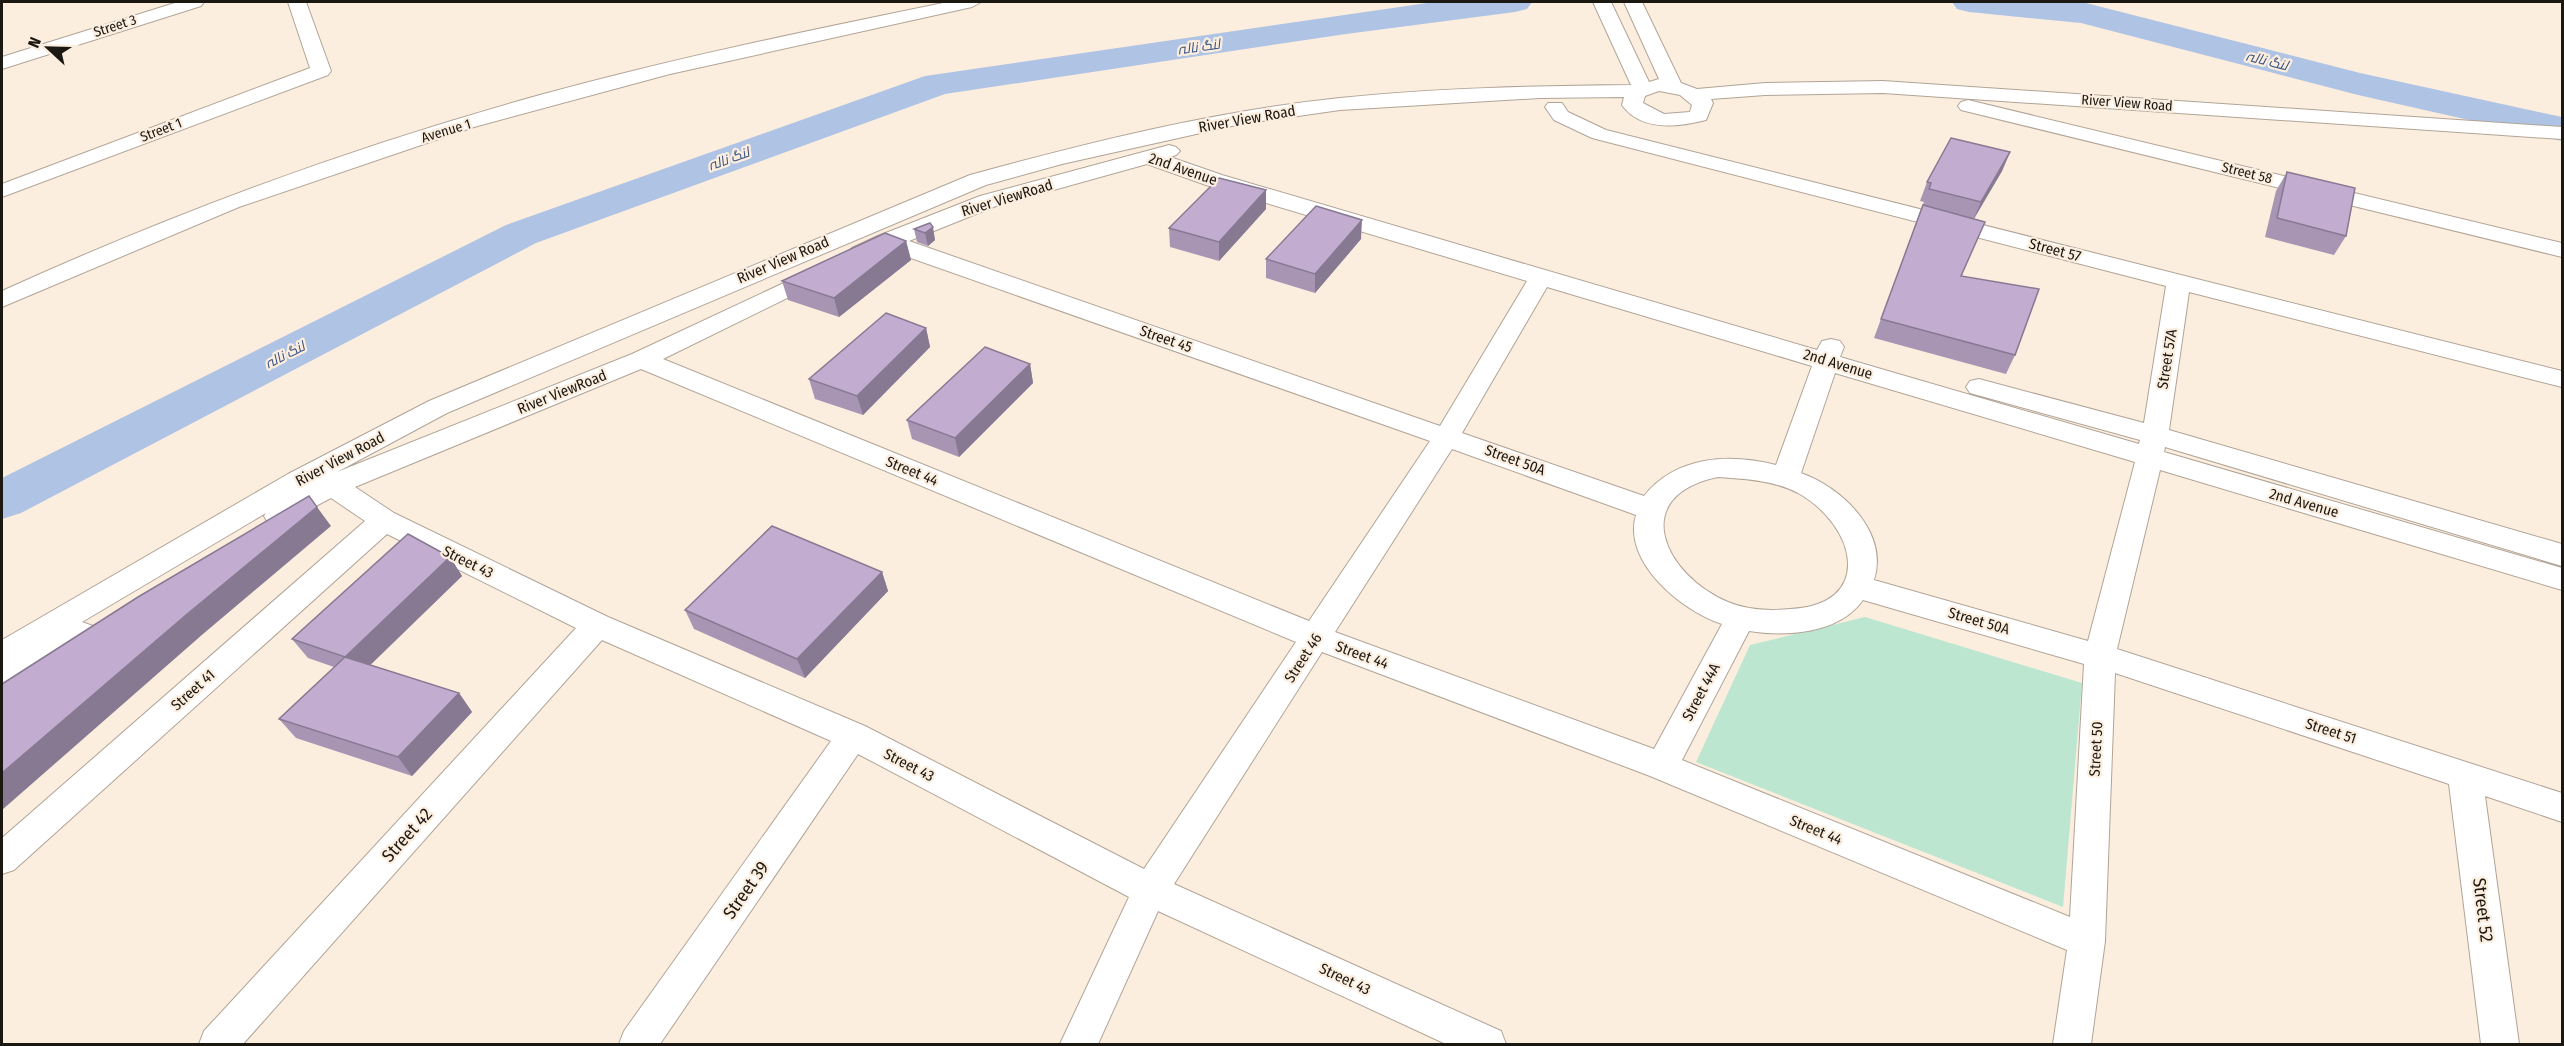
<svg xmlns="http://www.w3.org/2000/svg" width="2564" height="1046" viewBox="0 0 2564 1046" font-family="'Fira Sans Condensed',Cairo,sans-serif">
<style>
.green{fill:#bde6d0}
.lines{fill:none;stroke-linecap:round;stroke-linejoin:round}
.river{fill:#afc3e5;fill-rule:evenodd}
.minor-casing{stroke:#b1a496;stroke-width:2}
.minor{fill:#fff;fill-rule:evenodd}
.wall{fill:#a795b3}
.shaded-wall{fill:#887992}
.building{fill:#c2add0;stroke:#887992;stroke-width:1.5}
.labels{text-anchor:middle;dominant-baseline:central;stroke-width:4.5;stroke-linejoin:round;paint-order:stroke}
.far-street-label{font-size:14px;fill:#1b1711;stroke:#fceedf}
.far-water-label{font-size:14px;font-style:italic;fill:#395382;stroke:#fceedf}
.street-label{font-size:15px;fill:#1b1711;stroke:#fceedf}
.near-street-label{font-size:18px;fill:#1b1711;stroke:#fceedf}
</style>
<rect width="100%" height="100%" fill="#fceedf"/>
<!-- green -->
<path class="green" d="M1865 617 2082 683 2063 907 1696 762 1750 645Z"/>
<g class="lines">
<!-- river -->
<g class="river">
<path d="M1434 2H1532L1527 9 1515 12 1346 34 945 94 536 243 21 513 2 519V478L506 225 925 76Z"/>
<path d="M1952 2H2082L2360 73 2562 117V141L2358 95 2081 23 1969 12 1957 9Z"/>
</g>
<!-- minor casing -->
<g class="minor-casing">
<g id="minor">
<path d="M178 2H204L201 6 2 69V57Z"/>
<path d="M288 2H306L331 71 328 75 2 197V184L310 68Z"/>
<path d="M948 2H981L972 7 670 74 474 127 239 207 2 307V291C176 212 355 146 540 95 674 58 811 30 948 2Z"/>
<path d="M1593 2H1611L1649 82 1659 79 1624 2H1642L1681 83 1697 89 1765 83 1883 81 2562 127V139L1883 93 1765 95 1711 99 1713 103 1706 120C1679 127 1641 132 1622 105L1624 97 1540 98 1340 110 1241 124 1062 164 986 185 447 413 337 472 632 354 818 267 826 269 830 274 826 279 663 359 1309 621 1430 441 888 250 860 260 852 258 848 253 852 248 878 236 980 196 1169 145 1176 147 1180 151 1176 155 1170 157 1222 175 1817 350 1822 341 1831 339 1840 341 1844 347 1840 357 2139 444 2140 440 1970 393 1966 387 1970 381 1979 379 2144 423 2166 286 1592 138 1554 120 1545 107 1548 103H1562L1568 112 1606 130 2562 371V387L2189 292 2169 430 2562 544V566L2165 447 2164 452 2562 568V590L2160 470 2117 649 2562 793V822L2485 796 2519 1044H2481L2449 784 2115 673 2105 941 2091 1044H2053L2067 950 1650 776 1322 652 1174 884 1501 1031 1506 1044H1446L1158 911 1098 1044H1060L1129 897 858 754 660 1044H619L624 1031 831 741 602 640 243 1044H199L204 1031 576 628 387 534 14 870 2 874V838L365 521 331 498 278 526 268 523 264 516 266 513 82 622 93 626 97 634 93 642 13 692 2 696V640L288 474 429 401 970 175C1091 142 1215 111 1340 98 1436 88 1534 86 1631 85ZM1659 91 1680 95 1692 105 1690 112 1664 114 1643 103 1645 96ZM1147 164 1206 185 1527 281 1440 426 909 241 996 206ZM1547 287 1812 366 1776 465C1729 453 1676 456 1644 496L1462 433ZM641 369 1296 642 1144 869 865 726 608 617 394 513 355 487ZM1835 373 2135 462 2088 641 1874 580C1889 533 1843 488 1801 473ZM1452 449 1636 515C1622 562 1682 611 1722 624L1654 749 1335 632ZM1718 477C1745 479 1773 480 1798 493 1857 526 1875 605 1790 609 1770 611 1747 610 1728 602 1664 575 1627 496 1718 477ZM1863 600 2084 664 2070 917 1682 760 1749 631C1786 637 1839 634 1863 600Z"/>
<path d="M1968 100 2562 243V257L1961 110 1958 106 1961 102Z"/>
</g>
</g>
<!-- minor -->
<use href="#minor" class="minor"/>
</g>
<!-- wall -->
<g class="wall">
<path d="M2010 152 2002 171 1974 219 1962 276 2015 355 2006 374 1874 338 1922 207 1924 202 1920 201 1927 182Z"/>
<path d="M2287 172 2346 236 2334 255 2265 237 2276 191Z"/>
<path d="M1266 190V209L1219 261 1170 247 1169 228Z"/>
<path d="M930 223 935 240 928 246 917 242 914 229Z"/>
<path d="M1361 239 1315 293 1266 278V259Z"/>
<path d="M906 241 911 260 839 317 788 300 782 281Z"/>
<path d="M926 328 930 347 863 415 815 399 809 379Z"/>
<path d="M1030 364 1033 383 959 457 912 439 907 420Z"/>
<path d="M450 557 462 576 370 665 459 693 472 712 412 776 296 738 279 719 334 667 308 658 292 639Z"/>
<path d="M882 572 888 591 805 678 694 629 685 610Z"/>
</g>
<!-- shaded-wall -->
<g class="shaded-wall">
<path d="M2010 152 2002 171 1973 220 1981 202Z"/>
<path d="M1266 190V209L1219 261V242Z"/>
<path d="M1362 220 1361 239 1315 293V274Z"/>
<path d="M933 227 935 240 928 246 925 233Z"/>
<path d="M906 241 911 260 839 317 834 298Z"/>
<path d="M926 328 930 347 863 415 857 396Z"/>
<path d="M1030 364 1033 383 959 457 955 438Z"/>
<path d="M317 507 331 526 203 634 2 810V773L186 615Z"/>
<path d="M450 557 462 576 359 676 345 657Z"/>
<path d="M882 572 888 591 805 678 797 659Z"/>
<path d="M459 693 472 712 412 776 398 757Z"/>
</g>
<!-- building -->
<g class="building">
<path d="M1951 138 2010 152 1981 202 1929 189 1931 183 1927 182Z"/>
<path d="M2287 172 2355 188 2346 236 2277 218Z"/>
<path d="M1219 178 1266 190 1219 242 1169 228Z"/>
<path d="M1923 205 1985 222 1961 276 2039 289 2015 355 1881 319Z"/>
<path d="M1316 206 1362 220 1315 274 1266 259Z"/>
<path d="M930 223 933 227 925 233 914 229Z"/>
<path d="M885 233 906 241 834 298 782 281Z"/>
<path d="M886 313 926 328 857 396 809 379Z"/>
<path d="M985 347 1030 364 955 438 907 420Z"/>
<path d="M309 496 317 507 186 615 2 773V684L138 597Z"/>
<path d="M772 526 882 572 797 659 685 610Z"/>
<path d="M408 534 450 557 345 657 292 639Z"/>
<path d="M345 657 459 693 398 757 279 719Z"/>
</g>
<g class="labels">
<!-- far-street labels -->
<g class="far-street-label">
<text transform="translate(115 26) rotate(-18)">Street 3</text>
<text transform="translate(2127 103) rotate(4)">River View Road</text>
<text transform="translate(161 130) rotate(-21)">Street 1</text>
<text transform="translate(446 131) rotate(-17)">Avenue 1</text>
<text transform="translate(2247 173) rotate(14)">Street 58</text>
</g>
<!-- far-water labels -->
<g class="far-water-label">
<text transform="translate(1199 47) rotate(-8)">لنگ نالہ</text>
<text transform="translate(2267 61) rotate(14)">لنگ نالہ</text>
<text transform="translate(729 159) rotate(-20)">لنگ نالہ</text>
<text transform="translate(285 355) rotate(-27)">لنگ نالہ</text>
</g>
<!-- street labels -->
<g class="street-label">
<text transform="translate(1247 119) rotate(-10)">River View Road</text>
<text transform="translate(1183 169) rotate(19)">2nd Avenue</text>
<text transform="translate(1007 198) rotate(-17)">River ViewRoad</text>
<text transform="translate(2055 250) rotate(15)">Street 57</text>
<text transform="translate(783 260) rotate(-23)">River View Road</text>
<text transform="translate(1166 339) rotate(19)">Street 45</text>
<text transform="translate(2167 359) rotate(-81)">Street 57A</text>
<text transform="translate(1838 364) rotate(17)">2nd Avenue</text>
<text transform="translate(562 392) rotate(-22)">River ViewRoad</text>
<text transform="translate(340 459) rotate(-28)">River View Road</text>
<text transform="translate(1515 460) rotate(20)">Street 50A</text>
<text transform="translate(912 471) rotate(22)">Street 44</text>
<text transform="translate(2304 503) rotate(16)">2nd Avenue</text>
<text transform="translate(468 562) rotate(26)">Street 43</text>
<text transform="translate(1979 621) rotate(16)">Street 50A</text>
<text transform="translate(1362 655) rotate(20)">Street 44</text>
<text transform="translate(1303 658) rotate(-57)">Street 46</text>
<text transform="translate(193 690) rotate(-42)">Street 41</text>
<text transform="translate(1701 692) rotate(-62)">Street 44A</text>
<text transform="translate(2331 731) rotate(18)">Street 51</text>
<text transform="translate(2096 749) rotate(-87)">Street 50</text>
<text transform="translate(909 765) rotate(27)">Street 43</text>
<text transform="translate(1816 830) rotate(22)">Street 44</text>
<text transform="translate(1345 979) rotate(25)">Street 43</text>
</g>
<!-- near-street labels -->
<g class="near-street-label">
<text transform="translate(407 835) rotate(-48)">Street 42</text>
<text transform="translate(746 890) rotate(-55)">Street 39</text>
<text transform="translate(2483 910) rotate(83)">Street 52</text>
</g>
</g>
<!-- border -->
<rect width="2564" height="1046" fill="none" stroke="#1b1711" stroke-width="6"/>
<!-- north arrow -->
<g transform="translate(48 48) rotate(292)" stroke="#fceedf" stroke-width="4.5" paint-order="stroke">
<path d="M0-4.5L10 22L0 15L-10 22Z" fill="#1b1711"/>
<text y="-9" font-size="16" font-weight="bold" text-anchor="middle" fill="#1b1711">N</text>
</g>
</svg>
